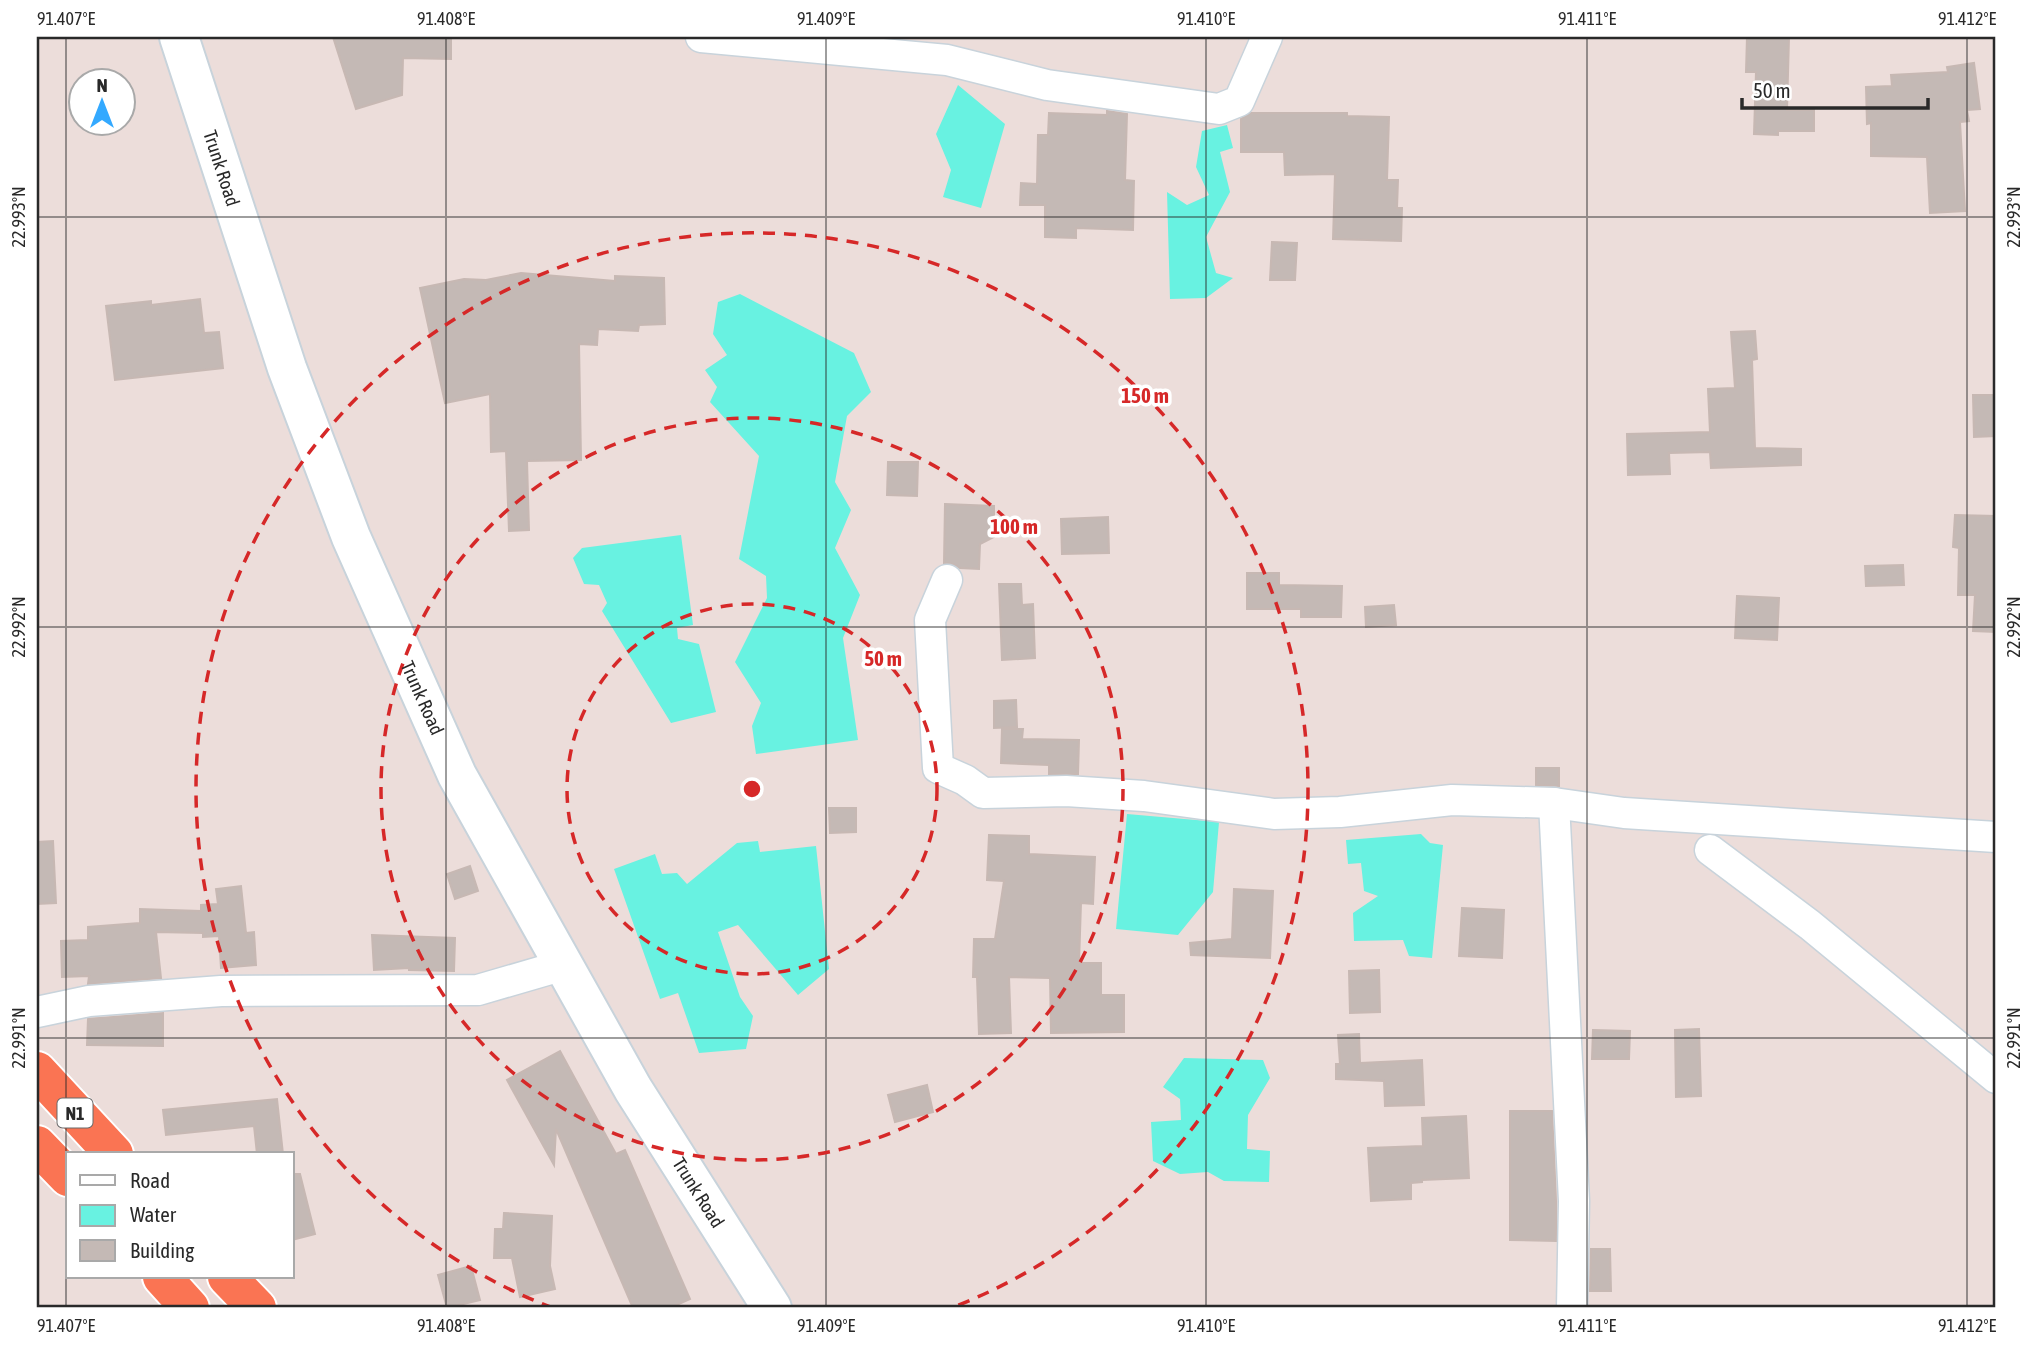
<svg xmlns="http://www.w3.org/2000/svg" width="2033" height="1345" viewBox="0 0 2033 1345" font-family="'Asap Condensed',sans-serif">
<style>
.water{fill:#68f2e1}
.building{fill:#c4b9b5;stroke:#c7b8b3;stroke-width:2}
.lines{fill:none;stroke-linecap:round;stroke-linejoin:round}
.minor-casing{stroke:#c8d3db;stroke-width:33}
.secondary-casing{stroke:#c8d3db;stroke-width:42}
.trunk-casing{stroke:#fff;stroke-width:42}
.minor{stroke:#fff;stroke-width:30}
.secondary{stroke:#fff;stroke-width:38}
.trunk{stroke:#fa7453;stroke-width:38}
.ticks{fill:none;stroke:#292929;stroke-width:2;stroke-opacity:0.45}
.ring{fill:none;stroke:#d62828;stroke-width:3.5;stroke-dasharray:12 9}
.labels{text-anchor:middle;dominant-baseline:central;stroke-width:7;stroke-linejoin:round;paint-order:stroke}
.shield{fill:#fff;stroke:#696969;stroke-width:2}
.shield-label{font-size:18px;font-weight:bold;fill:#292929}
.street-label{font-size:19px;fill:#292929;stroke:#fff}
.centre{fill:#d62828;stroke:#fff;stroke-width:3.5}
.ring-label{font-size:21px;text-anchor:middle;font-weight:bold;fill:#d62828;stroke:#fff;stroke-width:7;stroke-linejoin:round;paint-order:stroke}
.neatline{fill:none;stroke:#292929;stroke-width:2.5}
.ticks-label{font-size:18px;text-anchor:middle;fill:#292929}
</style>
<rect width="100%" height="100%" fill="#ecddda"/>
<!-- water -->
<g class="water">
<path d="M958 85 1005 124 981 208 943 197 951 170 936 134Z"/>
<path d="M1227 125 1233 148 1220 152 1230 192 1206 237 1216 273 1233 278 1206 298 1170 299 1167 192 1187 205 1209 195 1196 167 1202 131Z"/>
<path d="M740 294 854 353 871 392 847 416 835 482 851 510 835 548 860 595 843 638 858 740 756 754 752 726 761 703 735 662 767 598 766 576 739 559 759 456 710 402 717 387 705 370 727 355 713 334 718 302Z"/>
<path d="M681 535 693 625 677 628 678 639 699 644 716 712 671 723 602 611 607 603 599 585 584 584 573 558 582 548Z"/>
<path d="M1127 814 1219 822 1213 892 1178 935 1116 929Z"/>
<path d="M1421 834 1430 843 1443 845 1432 958 1409 956 1403 940 1354 941 1353 913 1378 896 1364 891 1361 863 1348 864 1346 840Z"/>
<path d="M758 841 760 852 816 846 829 969 798 995 738 925 718 932 740 997 753 1016 746 1049 699 1053 678 993 660 999 614 869 655 854 662 874 677 873 687 884 737 843Z"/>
<path d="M1184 1058 1263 1060 1270 1078 1248 1115 1247 1149 1270 1151 1269 1182 1224 1181 1208 1172 1180 1174 1153 1161 1151 1122 1181 1120 1180 1099 1163 1087Z"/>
</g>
<!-- building -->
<g class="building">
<path d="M333 37H451V59L403 58 402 95 356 109Z"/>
<path d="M1747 37H1789L1787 110H1814V131H1778V135L1754 134 1756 72H1746Z"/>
<path d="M1974 63 1980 109 1967 110 1969 121 1960 122 1965 211 1930 213 1927 157 1871 156V123L1867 124 1866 87 1892 86 1891 75 1948 72 1947 67Z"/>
<path d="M1107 111 1127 114 1125 180 1134 181 1133 230 1076 228V238L1045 237V205H1020L1021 183 1037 184 1038 135H1048L1049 113 1107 115Z"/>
<path d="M1250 113H1347V116L1389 117 1387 180H1398L1397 208H1402L1401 241 1333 239 1335 174 1285 175 1284 152H1241V119Z"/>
<path d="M1272 242 1297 243 1295 280H1270Z"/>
<path d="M521 273 615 281V276L664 278 665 324 639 325 638 331 598 329 597 345 579 344 581 460 527 461 529 530 509 531 506 451 491 452 490 394 445 403 420 288 464 279 486 280Z"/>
<path d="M200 299 204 333 219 332 223 368 115 380 106 306 151 301V305Z"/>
<path d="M1755 331 1757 359 1752 360 1755 448 1801 449V465L1711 468 1710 452 1669 453 1670 474 1628 475 1627 434 1710 432 1708 389 1735 388 1731 332Z"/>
<path d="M1973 395H1996V436L1974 437Z"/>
<path d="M888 462H918L917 496 887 495Z"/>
<path d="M945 504 994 506V537L980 544 979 569 960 568 953 564 944 563Z"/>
<path d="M1955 515 1996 516V632L1973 631 1975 595H1958L1959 548 1953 547Z"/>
<path d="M1108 517 1109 553 1062 554 1061 519Z"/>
<path d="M1903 565 1904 585 1866 586 1865 566Z"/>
<path d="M1247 573H1279V585L1342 586 1341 617H1301V609H1247Z"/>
<path d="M999 584H1021L1022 605 1033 604 1035 658 1002 660Z"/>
<path d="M1737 596 1779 598 1777 640 1735 638Z"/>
<path d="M1394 605 1396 625 1366 627 1365 607Z"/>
<path d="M1016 700 1017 727 994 728V701Z"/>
<path d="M1002 729H1023L1022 739 1079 740 1078 774H1049V765L1001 763Z"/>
<path d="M1536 768H1559V786L1536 785Z"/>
<path d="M829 808H856V832L830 833Z"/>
<path d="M989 835 1029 836V854L1095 857 1093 904 1081 903 1079 963H1101V995H1124V1032L1051 1033 1050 978 1009 977 1011 1033 979 1034 977 977H973L974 939H995L1004 881 987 880Z"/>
<path d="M53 841 56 903 37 904V842Z"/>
<path d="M470 866 478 891 455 899 447 874Z"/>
<path d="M241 886 246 933 254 932 256 965 221 968 219 936 203 937V933L156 932 161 978 88 984 89 976 62 977 61 941 88 940V927L140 923V909L201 911V905L218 904 216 889Z"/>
<path d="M1234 889 1273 891 1270 958 1191 955 1190 943 1232 939Z"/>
<path d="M1462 908 1504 910 1502 958 1459 956Z"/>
<path d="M372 935 455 938 454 971 409 970V968L374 970Z"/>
<path d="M1379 970 1380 1012 1350 1013 1349 971Z"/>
<path d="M163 1013V1046L87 1045 88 1019Z"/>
<path d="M1699 1029 1701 1096 1676 1097 1675 1030Z"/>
<path d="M1593 1030 1630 1031 1629 1059H1592Z"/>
<path d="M1359 1034 1360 1063 1422 1060 1424 1105 1385 1106 1384 1081 1336 1079V1064H1340L1338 1035Z"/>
<path d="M560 1051 616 1154 625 1150 690 1299 670 1308H633L556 1129 554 1165 507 1080Z"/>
<path d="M927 1085 933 1112 895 1122 888 1095Z"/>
<path d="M277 1099 283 1154H257L254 1126 166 1135 163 1110Z"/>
<path d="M1510 1111H1552L1556 1201V1241L1510 1240Z"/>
<path d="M1466 1116 1469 1178 1422 1180V1182L1411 1183V1199L1371 1201 1368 1148 1423 1146 1422 1118Z"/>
<path d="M292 1174H300L315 1234 292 1240Z"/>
<path d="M504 1213 552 1216 550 1266 555 1289 520 1297 512 1258H494L495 1229H503Z"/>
<path d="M1591 1249H1610L1611 1291H1590Z"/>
<path d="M471 1266 480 1300 447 1308 438 1275Z"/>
</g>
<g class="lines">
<!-- minor casing -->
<g class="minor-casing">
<g id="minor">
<path d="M701 37 947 60 1047 85 1219 109 1239 101 1267 37"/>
<path d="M947 580 930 620 938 768 965 780 983 793 1066 791 1144 796 1274 814 1340 812 1452 800 1554 803 1624 813 1996 837"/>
<path d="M1554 803 1574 1201 1572 1308"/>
<path d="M1710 850 1810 925 1996 1078"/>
<path d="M37 1012 89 1001 221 991 478 990 564 965"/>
</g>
</g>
<!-- secondary casing -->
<g class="secondary-casing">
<g id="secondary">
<path id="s1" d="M179 37 287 368 351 537 457 775 633 1089 772 1308"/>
</g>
</g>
<!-- trunk casing -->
<g class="trunk-casing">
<g id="trunk">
<path d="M37 1071 114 1154"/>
<path d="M37 1145 68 1177"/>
<path d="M162 1277 190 1308"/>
<path d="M227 1277 257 1308"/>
</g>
</g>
<!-- minor -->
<use href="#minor" class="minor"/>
<!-- secondary -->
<use href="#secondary" class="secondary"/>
<!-- trunk -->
<use href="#trunk" class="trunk"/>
</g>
<!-- ticks -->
<path class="ticks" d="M66 37V1308M446 37V1308M826 37V1308M1206 37V1308M1587 37V1308M1967 37V1308M37 217H1996M37 627H1996M37 1038H1996"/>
<!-- distance rings -->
<g class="ring">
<circle cx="752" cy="789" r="185"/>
<circle cx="752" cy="789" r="371"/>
<path d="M553 1308A556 556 0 1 1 951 1308"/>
</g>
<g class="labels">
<!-- shield labels -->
<rect class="shield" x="57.5" y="1098.5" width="35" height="29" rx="5"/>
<g class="shield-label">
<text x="75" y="1113">N1</text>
</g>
<!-- street labels -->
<g class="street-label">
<text stroke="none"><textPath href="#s1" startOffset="138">Trunk Road</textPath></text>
<text stroke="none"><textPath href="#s1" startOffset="705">Trunk Road</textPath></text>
<text stroke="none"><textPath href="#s1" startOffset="1272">Trunk Road</textPath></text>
</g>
</g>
<circle cx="752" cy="789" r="10" class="centre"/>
<g class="ring-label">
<text x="1145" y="403">150 m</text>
<text x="1014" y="534">100 m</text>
<text x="883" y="666">50 m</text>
</g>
<!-- border -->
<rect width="2033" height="1345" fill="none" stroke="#ffffff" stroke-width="77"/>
<!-- legend -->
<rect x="66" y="1152" width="228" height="126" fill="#ffffff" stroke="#a9a9a9" stroke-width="2"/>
<rect x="80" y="1175" width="35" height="10" fill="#ffffff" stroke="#a9a9a9" stroke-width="2"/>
<text x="130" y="1188" font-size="21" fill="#292929">Road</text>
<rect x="80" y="1205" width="35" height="21" fill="#68f2e1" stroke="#a9a9a9" stroke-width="2"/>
<text x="130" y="1222" font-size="21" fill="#292929">Water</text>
<rect x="80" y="1240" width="35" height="21" fill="#c4b9b5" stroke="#a9a9a9" stroke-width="2"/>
<text x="130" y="1258" font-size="21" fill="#292929">Building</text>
<!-- north arrow -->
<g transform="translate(102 102)"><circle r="33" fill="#ffffff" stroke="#a9a9a9" stroke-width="2"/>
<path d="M0-5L12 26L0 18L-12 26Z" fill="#33a9ff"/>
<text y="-10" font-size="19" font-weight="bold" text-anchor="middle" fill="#292929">N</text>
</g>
<!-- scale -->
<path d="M1742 98v10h186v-10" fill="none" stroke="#292929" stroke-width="3.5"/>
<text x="1753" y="98" font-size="21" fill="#292929" stroke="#ffffff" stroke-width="5" paint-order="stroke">50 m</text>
<rect x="38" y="38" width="1956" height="1268" class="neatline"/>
<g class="ticks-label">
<text x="66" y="25">91.407°E</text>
<text x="446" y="25">91.408°E</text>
<text x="826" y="25">91.409°E</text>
<text x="1206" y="25">91.410°E</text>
<text x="1587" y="25">91.411°E</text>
<text x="1967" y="25">91.412°E</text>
<text transform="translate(19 217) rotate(-90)" y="6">22.993°N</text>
<text transform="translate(2014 217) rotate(-90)" y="6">22.993°N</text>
<text transform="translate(19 627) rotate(-90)" y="6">22.992°N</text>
<text transform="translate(2014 627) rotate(-90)" y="6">22.992°N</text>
<text transform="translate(19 1038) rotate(-90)" y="6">22.991°N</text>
<text transform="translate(2014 1038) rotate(-90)" y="6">22.991°N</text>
<text x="66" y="1332">91.407°E</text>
<text x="446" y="1332">91.408°E</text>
<text x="826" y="1332">91.409°E</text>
<text x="1206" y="1332">91.410°E</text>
<text x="1587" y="1332">91.411°E</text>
<text x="1967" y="1332">91.412°E</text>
</g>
</svg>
